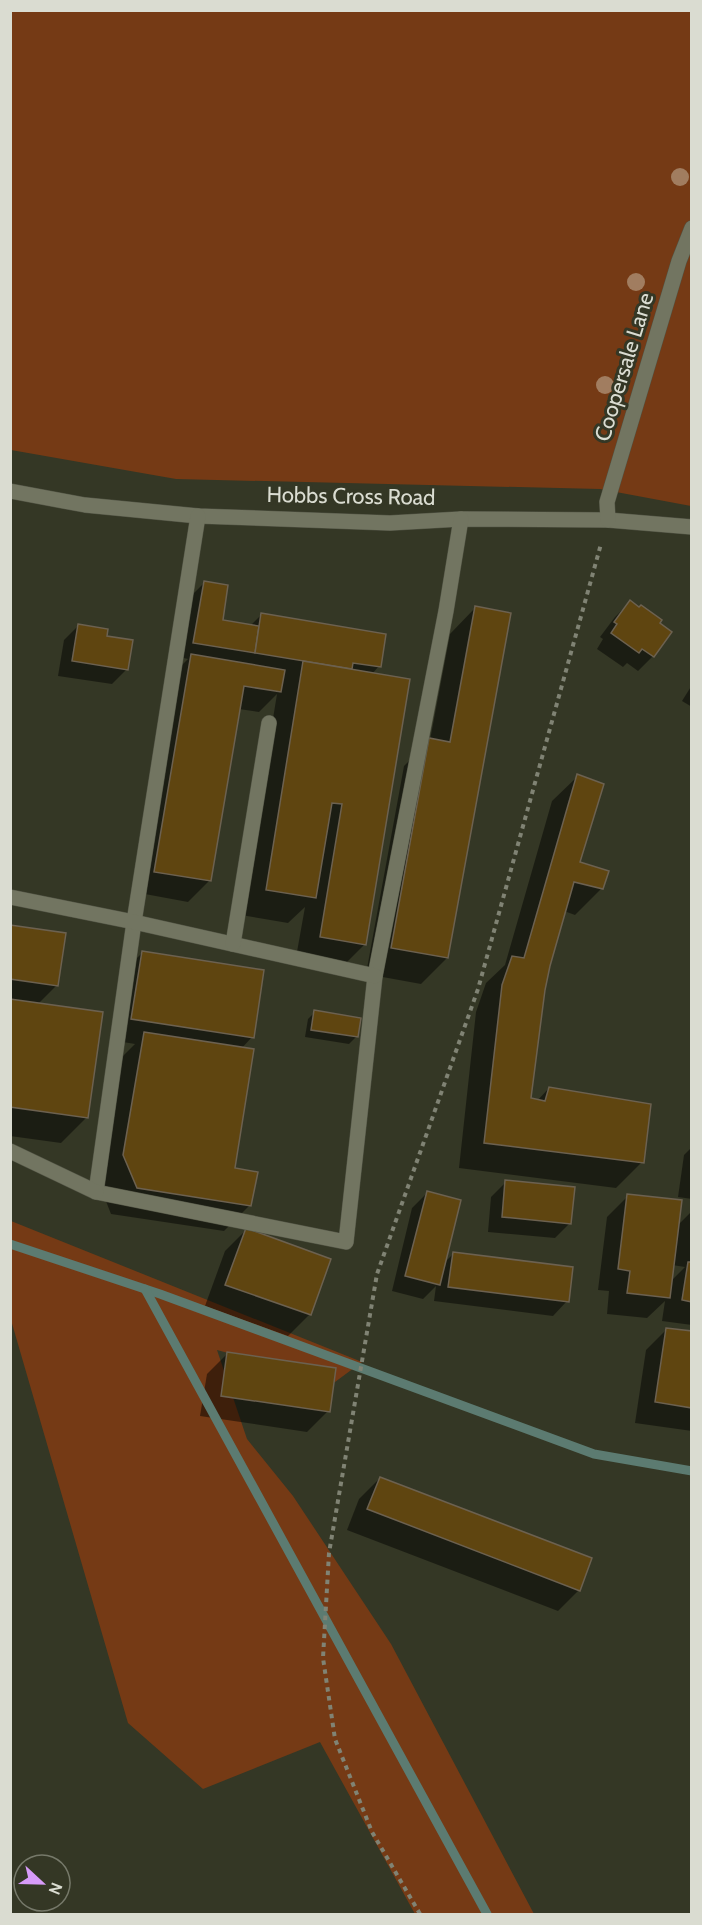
<svg xmlns="http://www.w3.org/2000/svg" width="702" height="1925" viewBox="0 0 702 1925" font-family="Cabin,sans-serif">
<style>
.green{fill:#753a15}
.shadow{fill:#0007;fill-rule:evenodd}
.lines{fill:none;stroke-linecap:round;stroke-linejoin:round}
.stream{stroke:#5c7b71;stroke-width:9}
.building{fill:#5f4510;stroke:#6c6150;stroke-width:1.5}
.minor-casing{stroke:#515344;stroke-width:16}
.path{stroke:#808374;stroke-width:4;stroke-dasharray:4.5 4.5;stroke-linecap:butt}
.minor{stroke:#727561;stroke-width:15}
.tree{fill:#a17d60}
.labels{text-anchor:middle;dominant-baseline:central;stroke-width:6;stroke-linejoin:round;paint-order:stroke}
.street-label{font-size:22px;fill:#dadcd1;stroke:#343725}
</style>
<rect width="100%" height="100%" fill="#343725"/>
<!-- green -->
<g class="green">
<path d="M10 11H691V506L600 489 176 479 11 450Z"/>
<path d="M11 1221 362 1362 335 1382 217 1350 247 1439 293 1496 391 1644 534 1914H415L320 1742 203 1789 128 1723 11 1320Z"/>
</g>
<!-- shadow -->
<g class="shadow">
<path d="M204 583 221 621 250 626 261 615 379 666 372 674 365 944 339 970 295 963 305 907 288 923 241 915 277 694 259 712 239 709 209 881 188 902 134 892 170 677 188 659 179 657 189 598Z"/>
<path d="M630 602 639 609 653 656 638 671 627 663 623 667 597 649 603 639 600 637 615 617Z"/>
<path d="M475 608 447 958 421 984 366 974 404 766 430 740 450 634Z"/>
<path d="M78 626 105 637 126 670 112 684 58 676 64 640Z"/>
<path d="M692 685V707L682 701Z"/>
<path d="M578 776V863L607 872 601 889 575 915 564 911 548 966 530 1100 537 1101 549 1088 642 1162 616 1188 459 1168 476 1012 486 983 505 965 552 801Z"/>
<path d="M10 926 56 986 37 1005 87 1117 61 1143 10 1136Z"/>
<path d="M142 953 252 1037 241 1049 233 1169 249 1206 224 1231 111 1214 98 1181 119 1060 135 1044 111 1040 121 974Z"/>
<path d="M315 1012 356 1037 349 1044 305 1037 308 1019Z"/>
<path d="M692 1147V1199L678 1197 684 1155Z"/>
<path d="M506 1182 570 1223 555 1238 488 1232 491 1197Z"/>
<path d="M427 1193 443 1264 453 1254 567 1301 553 1316 434 1301 436 1286 423 1299 392 1291 412 1208Z"/>
<path d="M628 1196 677 1226 692 1211V1325L662 1321 665 1301 647 1318 607 1314 609 1291 598 1290 607 1217ZM672 1265 685 1267 670 1282Z"/>
<path d="M246 1230 329 1260 309 1315 288 1336 205 1306 225 1251Z"/>
<path d="M667 1329 692 1333V1431L635 1423 646 1350Z"/>
<path d="M228 1353 328 1411 307 1432 200 1416 207 1374Z"/>
<path d="M380 1478 579 1590 558 1611 347 1530 359 1499Z"/>
</g>
<g class="lines">
<!-- stream -->
<g class="stream">
<path d="M10 1244 160 1294 594 1454 692 1471"/>
<path d="M145 1289 487 1914"/>
</g>
</g>
<!-- building -->
<g class="building">
<path d="M204 581 228 585 223 620 259 626 255 653 193 643Z"/>
<path d="M630 600 639 607 641 605 662 620 660 623 672 632 654 657 642 649 639 653 611 633 617 624 614 622Z"/>
<path d="M475 606 511 613 448 958 391 948 429 738 450 742Z"/>
<path d="M261 613 386 634 381 667 353 663 352 669 255 653Z"/>
<path d="M78 624 108 629 107 636 133 640 128 670 72 661Z"/>
<path d="M191 654 285 670 281 692 244 686 211 881 154 872Z"/>
<path d="M303 661 410 679 366 945 320 937 342 804 332 803 316 898 266 890Z"/>
<path d="M577 774 604 784 580 862 609 871 603 889 574 882 550 966 545 990 531 1098 545 1101 549 1087 651 1104 644 1163 484 1143 502 985 512 956 524 958Z"/>
<path d="M10 925 66 933 58 986 10 979Z"/>
<path d="M142 951 264 970 254 1038 131 1019Z"/>
<path d="M10 999 103 1012 88 1118 10 1107Z"/>
<path d="M314 1010 361 1018 358 1037 311 1030Z"/>
<path d="M144 1032 254 1049 235 1168 258 1172 251 1206 137 1188 123 1155Z"/>
<path d="M505 1180 575 1187 571 1224 502 1217Z"/>
<path d="M427 1191 461 1200 440 1285 405 1276Z"/>
<path d="M627 1194 682 1200 670 1298 627 1293 630 1271 618 1269Z"/>
<path d="M246 1228 331 1259 311 1315 225 1285Z"/>
<path d="M453 1252 573 1267 569 1302 448 1287Z"/>
<path d="M688 1262H692V1302L682 1300Z"/>
<path d="M666 1328 692 1331V1408L655 1402Z"/>
<path d="M227 1352 336 1368 330 1412 221 1396Z"/>
<path d="M380 1477 592 1558 580 1591 367 1509Z"/>
</g>
<g class="lines">
<!-- minor casing -->
<g class="minor-casing">
<g id="minor">
<path d="M10 491 85 505 198 516 390 523 461 519 608 520 692 527"/>
<path d="M198 516 134 922 96 1192 346 1242 375 976 446 611 461 519"/>
<path d="M608 520 607 502 679 261 692 228"/>
<path d="M10 897 134 922 375 976"/>
<path d="M233 944 269 723"/>
<path d="M10 1151 96 1192"/>
</g>
</g>
<!-- path -->
<path class="path" d="M420 1914 372 1832 335 1739 323 1658 329 1553 377 1274 478 989 601 544"/>
<!-- minor -->
<use href="#minor" class="minor"/>
</g>
<!-- trees -->
<g class="tree">
<circle cx="680" cy="177" r="9"/>
<circle cx="636" cy="282" r="9"/>
<circle cx="605" cy="385" r="9"/>
</g>
<g class="labels">
<!-- street labels -->
<g class="street-label">
<text transform="translate(624 367) rotate(-73)">Coopersale Lane</text>
<text transform="translate(351 496) rotate(1)">Hobbs Cross Road</text>
</g>
</g>
<!-- border -->
<rect width="702" height="1925" fill="none" stroke="#dadcd1" stroke-width="24"/>
<!-- north arrow -->
<g transform="translate(42 1883) rotate(112)"><circle r="28" fill="#343725" stroke="#76796a" stroke-width="1.5"/>
<path d="M0-4.5L10 22L0 15L-10 22Z" fill="#d79bf9"/>
<text y="-9" font-size="16" font-weight="bold" text-anchor="middle" fill="#dadcd1">N</text>
</g>
</svg>
